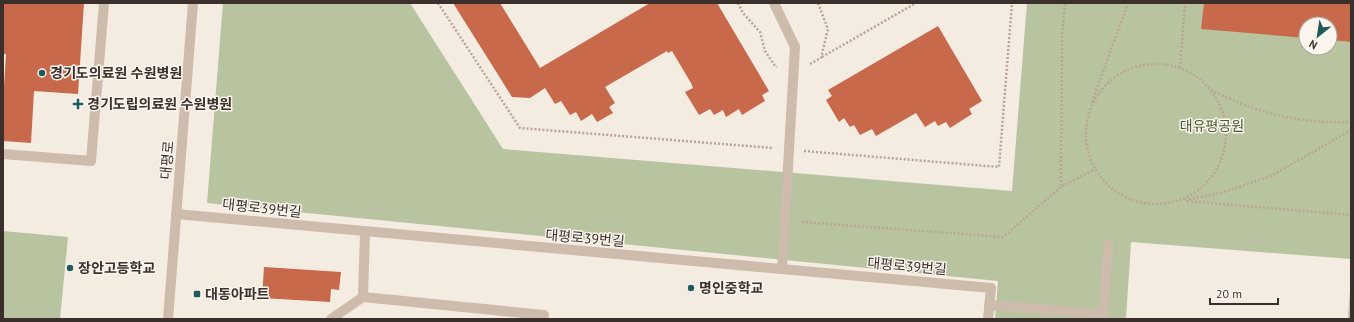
<svg xmlns="http://www.w3.org/2000/svg" width="1354" height="322" viewBox="0 0 1354 322" font-family="'PT Sans','Noto Sans KR',sans-serif">
<style>
.green{fill:#b8c4a0;fill-rule:evenodd}
.building{fill:#c8694b}
.lines{fill:none;stroke-linecap:round;stroke-linejoin:round}
.path{stroke:#b9a596;stroke-width:2.5;stroke-dasharray:2 2;stroke-linecap:butt}
.minor{stroke:#cdbbac;stroke-width:10}
.poi-dot{fill:#1f5a5e;stroke:#fbf5ee;stroke-width:1.5}
.labels{text-anchor:middle;dominant-baseline:central;stroke-width:3;stroke-linejoin:round;paint-order:stroke}
.poi-label{font-size:14px;font-weight:bold;fill:#3b302b;stroke:#fbf5ee;text-anchor:start}
.park-label{font-size:14px;fill:#4a5a2e;stroke:#fbf5ee}
.street-label{font-size:14px;fill:#3b302b;stroke:#fbf5ee}
</style>
<rect width="100%" height="100%" fill="#f4ebe1"/>
<!-- green -->
<g class="green">
<path d="M223 3H410L503 149 1012 191 1027 3H1351V259L1131 242 1126 319H995L998 281 207 203ZM1306 24H1330V48H1306Z"/>
<path d="M3 231 68 237 60 319H3Z"/>
<path d="M1351 275V319H1348Z"/>
</g>
<!-- building -->
<g class="building">
<path d="M3 3H84L78 94 34 91 31 143 3 141V102L6 54H3Z"/>
<path d="M453 3H500L540 68 650 3H717L769 91 762 95 765 101 742 115 739 109 726 117 723 110 714 115 710 109 699 115 685 92 693 88 691 83 672 51 668 53 667 51 605 87 615 103 609 107 613 113 597 122 592 114 581 121 576 112 570 115 561 101 555 104 545 88 530 98 512 97Z"/>
<path d="M1204 3H1351V42L1330 40V24H1306V38L1201 29Z"/>
<path d="M938 26 982 101 969 109 972 114 950 128 946 122 938 126 935 121 925 127 916 113 876 136 872 129 860 135 854 125 850 127 844 118 839 122 826 100 832 96 828 90Z"/>
<path d="M264 267 341 272 339 290 331 289 330 302 262 298Z"/>
</g>
<g class="lines">
<!-- path -->
<g class="path">
<path d="M438 3 520 128 773 148"/>
<path d="M738 3 743 13 760 32 765 51 775 66 777 67"/>
<path d="M822 57 916 3"/>
<circle cx="1156" cy="134" r="70"/>
<path d="M810 64 821 58 828 29 818 3"/>
<path d="M1180 68 1185 3"/>
<path d="M1211 90C1256 113 1300 124 1351 122"/>
<path d="M1092 102 1128 3"/>
<path d="M804 151 999 167 1012 3"/>
<path d="M1061 186 1062 35 1065 3"/>
<path d="M1185 200 1221 193 1271 176 1351 130"/>
<path d="M1187 201 1351 215"/>
<path d="M802 222 1003 237 1061 187 1095 169"/>
</g>
<!-- minor -->
<g class="minor">
<path d="M774 3 795 47 782 269"/>
<path d="M3 154 91 161 104 3"/>
<path d="M176 214 991 288 988 319"/>
<path d="M363 297 365 232"/>
<path d="M989 305 1103 314 1108 245"/>
<path d="M168 319 193 3"/>
<path d="M331 319 363 297 544 315"/>
</g>
</g>
<!-- markers -->
<g class="poi-dot">
<circle cx="42" cy="73" r="4"/>
<path d="M76 98h4v4h4v4h-4v4h-4v-4h-4v-4h4z"/>
<circle cx="70" cy="268" r="4"/>
<circle cx="691" cy="288" r="4"/>
<rect x="193" y="290" width="8" height="8" rx="2"/>
</g>
<g class="labels">
<!-- poi labels -->
<g class="poi-label">
<text x="50" y="73">경기도의료원 수원병원</text>
<text x="87" y="104">경기도립의료원 수원병원</text>
<text x="78" y="268">장안고등학교</text>
<text x="699" y="288">명인중학교</text>
<text x="205" y="294">대동아파트</text>
</g>
<!-- park labels -->
<g class="park-label">
<text x="1212" y="126">대유평공원</text>
</g>
<!-- street labels -->
<g class="street-label">
<text transform="translate(167 160) rotate(-85)">대평로</text>
<text transform="translate(262 208) rotate(6)">대평로39번길</text>
<text transform="translate(585 238) rotate(5)">대평로39번길</text>
<text transform="translate(907 266) rotate(5)">대평로39번길</text>
</g>
</g>
<!-- border -->
<rect width="1354" height="322" fill="none" stroke="#3b302b" stroke-width="8"/>
<!-- north arrow -->
<g transform="translate(1318 36) rotate(210)"><circle r="19" fill="#fbf5ee" stroke="#aea6a0"/>
<path d="M0-3L7 15L0 10L-7 15Z" fill="#1f5a5e"/>
<text y="-6" font-size="11" font-weight="bold" text-anchor="middle" fill="#3b302b">N</text>
</g>
<!-- scale -->
<path d="M1210 298v6h68v-6" fill="none" stroke="#3b302b" stroke-width="2"/>
<text x="1216" y="298" font-size="12" fill="#3b302b" stroke="#fbf5ee" stroke-width="3" paint-order="stroke">20 m</text>
</svg>
